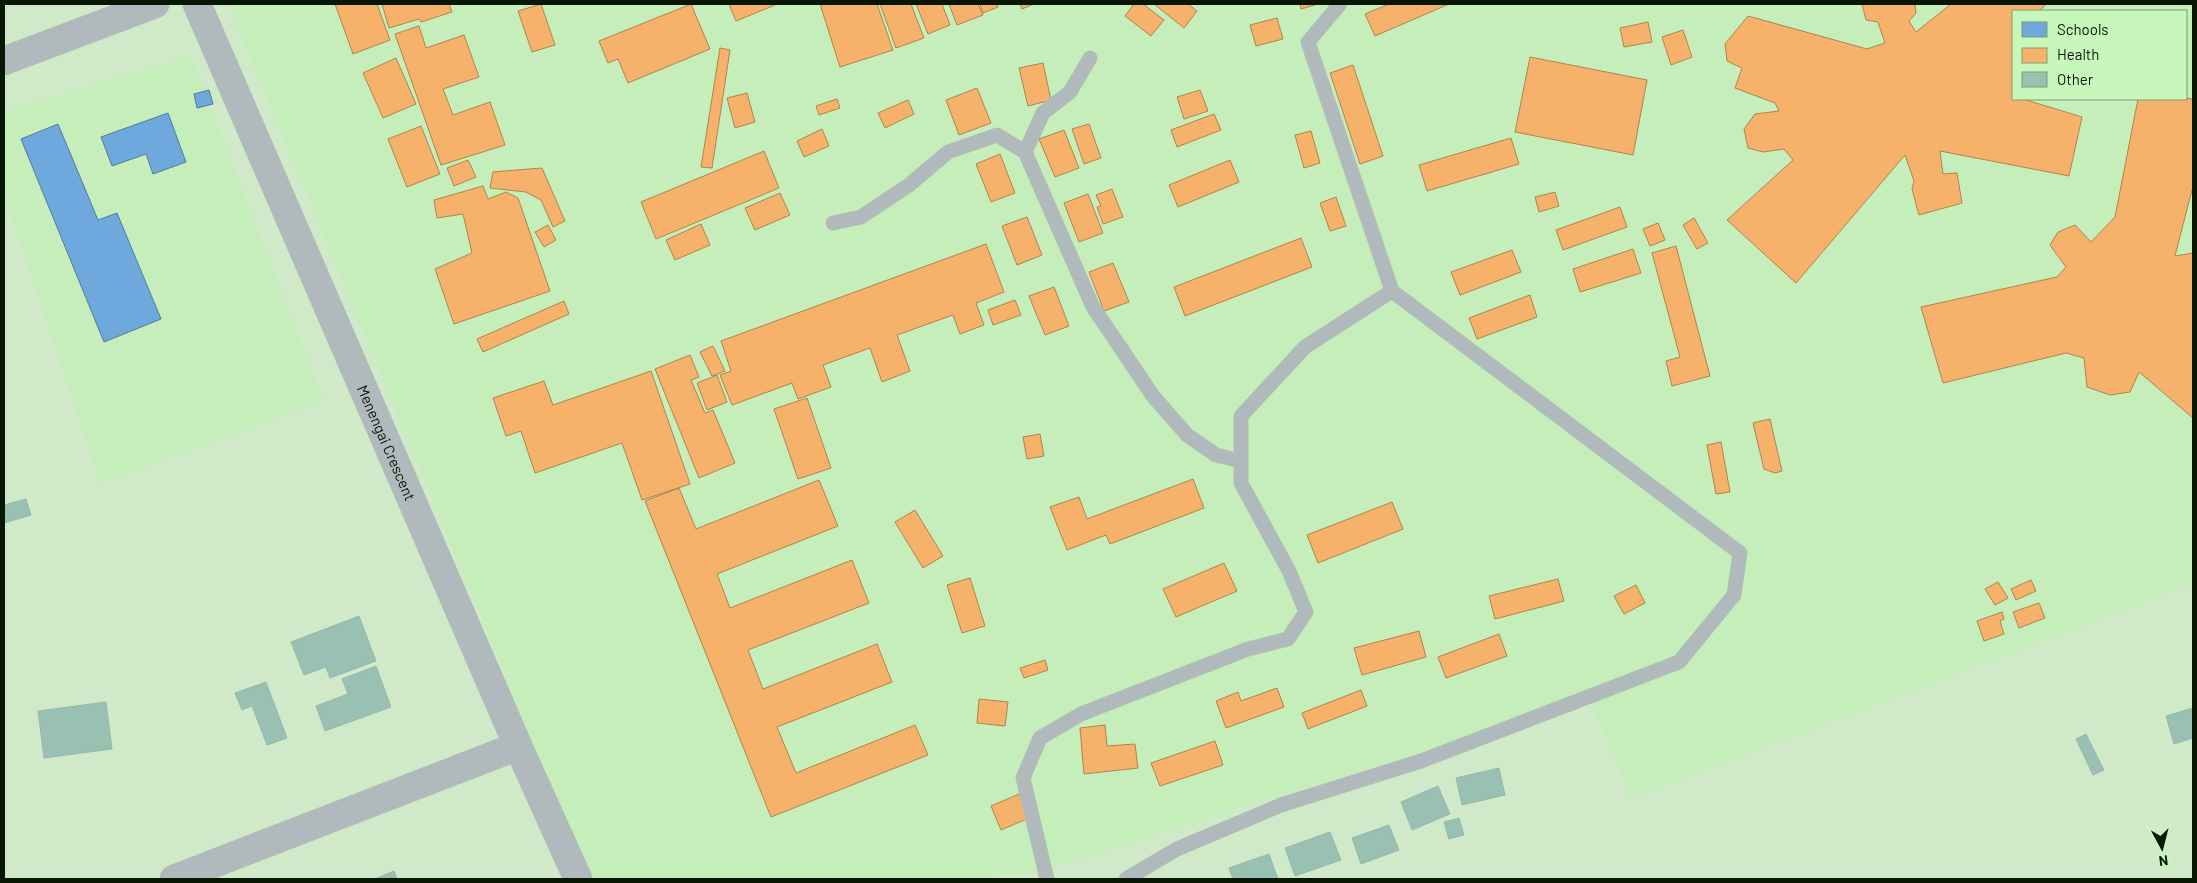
<svg xmlns="http://www.w3.org/2000/svg" width="2197" height="883" viewBox="0 0 2197 883" font-family="Barlow,sans-serif">
<style>
.built{fill:#c6eebb;fill-rule:evenodd}
.schools{fill:#6fa8dc;stroke:#507c9b}
.health{fill:#f6b26b;stroke:#ae844c}
.building{fill:#98c1b4;stroke:#98b7aa}
.lines{fill:none;stroke-linecap:round;stroke-linejoin:round}
.service-casing{stroke:#b2c6ac;stroke-width:15}
.minor-casing{stroke:#b2c6ac;stroke-width:29}
.service{stroke:#b0b9bb;stroke-width:14}
.minor{stroke:#b0b9bb;stroke-width:28}
.labels{text-anchor:middle;dominant-baseline:central;stroke-width:5;stroke-linejoin:round;paint-order:stroke}
.street-label{font-size:15px;fill:#071704;stroke:#c8f7bc}
</style>
<rect width="100%" height="100%" fill="#d0eac9"/>
<!-- built -->
<g class="built">
<path d="M228 4H2193V584L1631 799 1589 698 1039 872 967 879H589ZM2013 11H2186V99H2013Z"/>
<path d="M191 56 324 401 101 484 4 193V111Z"/>
</g>
<!-- schools -->
<g class="schools">
<path d="M209 90 213 104 197 108 194 94Z"/>
<path d="M168 113 186 162 153 174 146 154 112 166 101 137Z"/>
<path d="M58 124 98 220 117 213 161 319 104 342 21 139Z"/>
</g>
<!-- health -->
<g class="health">
<path d="M335 4H377L390 40 353 54Z"/>
<path d="M382 4H449L452 12 421 22 419 19 389 28Z"/>
<path d="M541 4 555 45 532 52 518 11Z"/>
<path d="M691 4 710 49 628 83 618 59 608 63 599 41Z"/>
<path d="M729 4H774L775 5 736 21Z"/>
<path d="M820 4H877L893 50 840 67Z"/>
<path d="M880 4H911L924 38 896 48Z"/>
<path d="M916 4H942L950 25 928 34Z"/>
<path d="M949 4H978L983 15 957 25Z"/>
<path d="M980 4H997L998 7 983 13Z"/>
<path d="M1020 4H1034L1022 9Z"/>
<path d="M1134 4H1143L1164 20 1151 36 1125 16Z"/>
<path d="M1154 4H1188L1197 11 1184 28Z"/>
<path d="M1300 4H1318L1301 9Z"/>
<path d="M1389 4H1449L1375 36 1365 14Z"/>
<path d="M1862 4H1915L1916 13 1909 21 1916 32 1951 4H2046L2040 11H2013V99H2023L2082 117 2069 176 1940 151 1943 174 1957 173 1962 203 1919 215 1912 189 1914 181 1905 155 1796 283 1727 220 1793 160 1784 149 1763 152 1748 148 1744 129 1755 114 1779 111 1775 103 1735 88 1742 68 1727 61 1725 44 1748 16 1867 49 1885 43 1878 22 1866 20Z"/>
<path d="M1277 18 1283 39 1256 46 1250 25Z"/>
<path d="M1648 22 1652 42 1624 47 1620 28Z"/>
<path d="M419 26 426 48 464 35 479 77 443 89 453 115 490 102 505 145 441 165 395 34Z"/>
<path d="M1683 30 1692 57 1671 65 1662 37Z"/>
<path d="M720 48 730 50 712 168 701 167Z"/>
<path d="M1530 57 1647 80 1633 155 1515 132Z"/>
<path d="M396 58 416 104 383 118 363 73Z"/>
<path d="M1043 63 1051 100 1028 106 1019 68Z"/>
<path d="M1353 65 1383 156 1360 164 1330 73Z"/>
<path d="M977 88 991 123 959 135 946 100Z"/>
<path d="M1200 90 1208 111 1184 119 1177 97Z"/>
<path d="M747 93 755 122 735 128 727 98Z"/>
<path d="M2186 98 2193 99V186L2175 256 2193 253V418L2139 372 2130 392 2110 395 2087 387 2084 358 2066 353 1943 383 1921 307 2057 277 2066 267 2050 245 2058 232 2075 225 2091 242 2115 217 2138 99Z"/>
<path d="M837 99 840 108 819 115 816 106Z"/>
<path d="M908 100 914 114 885 128 878 113Z"/>
<path d="M1214 114 1221 130 1177 147 1171 130Z"/>
<path d="M1089 124 1101 158 1084 164 1072 129Z"/>
<path d="M421 126 440 174 407 187 388 139Z"/>
<path d="M822 129 829 146 804 157 797 141Z"/>
<path d="M1064 130 1079 168 1055 177 1039 139Z"/>
<path d="M1311 131 1320 163 1304 168 1295 135Z"/>
<path d="M1511 138 1519 164 1427 191 1419 165Z"/>
<path d="M764 151 779 188 656 239 641 202Z"/>
<path d="M1000 154 1015 193 991 202 976 164Z"/>
<path d="M468 160 476 177 454 186 447 168Z"/>
<path d="M1230 160 1239 182 1178 207 1169 185Z"/>
<path d="M542 168 565 221 553 227 541 200 526 192 490 188 493 172Z"/>
<path d="M483 186 488 199 506 192 518 198 550 291 454 324 435 269 472 253 463 214 437 218 434 200Z"/>
<path d="M1112 189 1123 217 1103 224 1097 207 1101 206 1096 195Z"/>
<path d="M1555 192 1559 206 1539 212 1535 197Z"/>
<path d="M780 193 790 215 755 230 745 208Z"/>
<path d="M1088 194 1103 233 1079 242 1064 203Z"/>
<path d="M1336 197 1346 226 1330 231 1320 203Z"/>
<path d="M1620 207 1627 227 1563 250 1556 230Z"/>
<path d="M1027 217 1042 255 1017 265 1002 226Z"/>
<path d="M1694 218 1708 243 1697 249 1683 225Z"/>
<path d="M1658 223 1665 240 1650 246 1643 229Z"/>
<path d="M701 224 710 245 675 260 666 240Z"/>
<path d="M548 225 556 240 544 247 535 232Z"/>
<path d="M1301 238 1312 267 1185 316 1174 287Z"/>
<path d="M986 244 1004 292 976 303 984 325 960 334 953 315 897 335 910 371 882 382 870 348 823 365 831 387 798 399 792 383 732 405 720 375 731 371 721 341Z"/>
<path d="M1676 246 1710 376 1672 386 1666 361 1680 357 1652 253Z"/>
<path d="M1633 249 1641 273 1580 292 1573 269Z"/>
<path d="M1512 250 1521 272 1460 295 1451 272Z"/>
<path d="M1113 263 1129 302 1104 311 1089 272Z"/>
<path d="M1054 287 1069 326 1045 335 1029 296Z"/>
<path d="M1530 295 1537 317 1477 339 1469 318Z"/>
<path d="M1015 300 1021 315 993 325 988 310Z"/>
<path d="M564 301 569 314 483 352 477 339Z"/>
<path d="M713 346 725 371 712 376 700 352Z"/>
<path d="M690 355 699 377 691 380 705 413 713 410 735 463 699 478 655 369Z"/>
<path d="M651 371 690 484 642 500 622 443 535 473 521 431 506 436 493 398 544 381 553 405Z"/>
<path d="M717 375 727 402 707 410 697 383Z"/>
<path d="M807 398 831 468 798 479 774 409Z"/>
<path d="M1770 419 1782 471 1775 473 1764 469 1753 423Z"/>
<path d="M1040 434 1044 456 1027 459 1023 437Z"/>
<path d="M1721 442 1730 492 1716 494 1707 445Z"/>
<path d="M1193 479 1204 508 1110 544 1106 535 1067 550 1050 507 1079 497 1087 519Z"/>
<path d="M819 480 838 526 717 574 730 608 852 560 869 603 748 650 763 689 877 644 892 682 777 727 796 773 915 725 928 755 771 817 645 501 679 488 696 529Z"/>
<path d="M1392 502 1403 529 1318 563 1307 535Z"/>
<path d="M915 510 943 556 923 568 895 522Z"/>
<path d="M1224 563 1237 591 1176 617 1163 589Z"/>
<path d="M970 578 985 626 962 633 947 585Z"/>
<path d="M1558 579 1564 601 1495 619 1489 596Z"/>
<path d="M2031 580 2036 591 2016 600 2011 589Z"/>
<path d="M1998 582 2008 598 1995 605 1985 589Z"/>
<path d="M1636 585 1645 603 1624 614 1614 596Z"/>
<path d="M2039 603 2045 618 2019 628 2013 612Z"/>
<path d="M2002 612 2004 619 2000 621 2004 634 1984 641 1977 621Z"/>
<path d="M1419 631 1426 657 1362 675 1354 648Z"/>
<path d="M1499 634 1507 656 1446 678 1438 657Z"/>
<path d="M1045 660 1048 670 1024 678 1020 668Z"/>
<path d="M1277 688 1284 707 1226 728 1216 701 1238 692 1241 701Z"/>
<path d="M1361 690 1367 706 1308 729 1302 713Z"/>
<path d="M979 699 1008 702 1005 726 977 723Z"/>
<path d="M1105 725 1107 746 1135 744 1138 768 1084 774 1080 728Z"/>
<path d="M1215 741 1223 765 1160 786 1151 763Z"/>
<path d="M1019 794 1029 818 1001 830 991 806Z"/>
</g>
<!-- building -->
<g class="building">
<path d="M26 499 31 515 4 523V505Z"/>
<path d="M359 616 376 661 330 678 326 667 304 675 291 642Z"/>
<path d="M376 666 391 707 325 731 316 706 348 694 342 679Z"/>
<path d="M266 682 287 738 267 745 252 706 242 710 235 693Z"/>
<path d="M106 702 112 749 44 758 38 711Z"/>
<path d="M2193 708V738L2174 744 2166 716Z"/>
<path d="M2086 734 2104 770 2093 775 2076 739Z"/>
<path d="M1499 768 1505 795 1462 805 1456 778Z"/>
<path d="M1438 786 1450 814 1412 830 1401 802Z"/>
<path d="M1459 818 1464 835 1449 839 1444 822Z"/>
<path d="M1389 825 1399 850 1361 864 1352 838Z"/>
<path d="M1330 832 1341 860 1295 876 1285 848Z"/>
<path d="M1269 854 1278 879H1233L1229 868Z"/>
<path d="M394 871 397 879H375Z"/>
</g>
<g class="lines">
<!-- service casing -->
<g class="service-casing">
<g id="service">
<path d="M1025 152 1043 113 1070 92 1090 58"/>
<path d="M833 223 861 217 909 185 948 152 997 135 1025 152 1093 307 1153 396 1187 435 1216 455 1241 461"/>
<path d="M1047 879 1023 778 1040 738 1081 714 1248 649 1288 639 1306 612 1289 571 1241 483V416L1305 347 1392 291"/>
<path d="M1126 879 1177 849 1281 805 1421 761 1679 662 1734 595 1740 553 1392 291 1308 42 1340 4"/>
</g>
</g>
<!-- minor casing -->
<g class="minor-casing">
<g id="minor">
<path id="s1" d="M197 4 518 746 578 879"/>
<path d="M4 61 155 4"/>
<path d="M174 879 518 746"/>
</g>
</g>
<!-- service -->
<use href="#service" class="service"/>
<!-- minor -->
<use href="#minor" class="minor"/>
</g>
<g class="labels">
<!-- street labels -->
<g class="street-label">
<text stroke="none"><textPath href="#s1" startOffset="478">Menengai Crescent</textPath></text>
</g>
</g>
<!-- border -->
<rect width="2197" height="883" fill="none" stroke="#071704" stroke-width="10"/>
<!-- legend -->
<rect x="2012" y="10" width="175" height="90" fill="#c8f7bc" stroke="#7b9d72"/>
<rect x="2022" y="22" width="25" height="15" fill="#6fa8dc" stroke="#7b9d72"/>
<text x="2057" y="35" font-size="15" fill="#071704">Schools</text>
<rect x="2022" y="48" width="25" height="15" fill="#f6b26b" stroke="#7b9d72"/>
<text x="2057" y="60" font-size="15" fill="#071704">Health</text>
<rect x="2022" y="72" width="25" height="15" fill="#98c1b4" stroke="#7b9d72"/>
<text x="2057" y="85" font-size="15" fill="#071704">Other</text>
<!-- north arrow -->
<g transform="translate(2162 848) rotate(173)" stroke="#c8f7bc" stroke-width="4" paint-order="stroke">
<path d="M0-4L9 19L0 12L-9 19Z" fill="#071704"/>
<text y="-8" font-size="14" font-weight="bold" text-anchor="middle" fill="#071704">N</text>
</g>
</svg>
